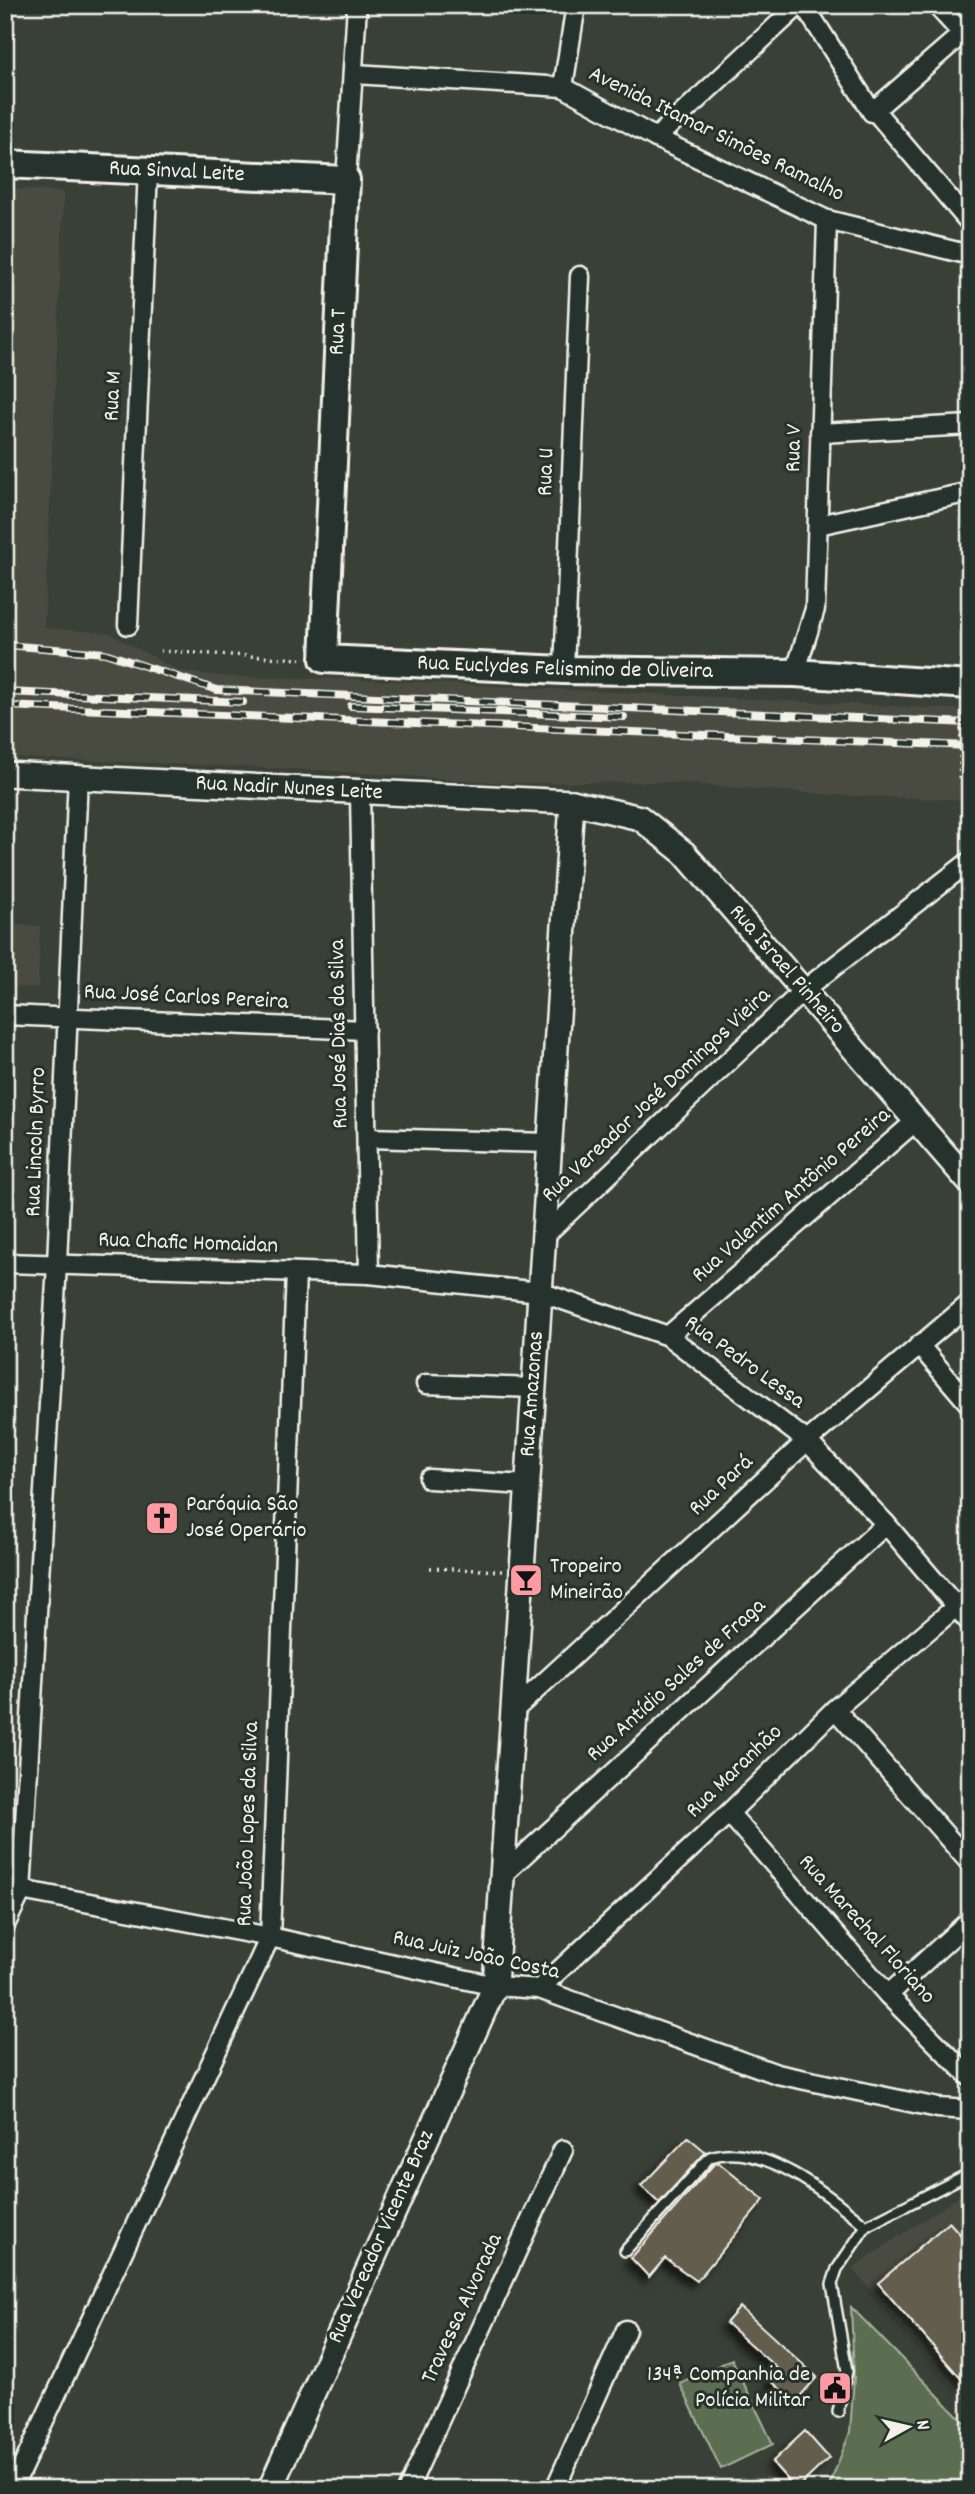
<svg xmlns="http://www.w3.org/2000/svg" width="975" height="2494" viewBox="0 0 975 2494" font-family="Dekko,sans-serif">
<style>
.built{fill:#494c41}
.green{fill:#5b6e51;stroke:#a8b09c;stroke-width:2}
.building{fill:#645d4d;stroke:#f4f1e8;stroke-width:2;filter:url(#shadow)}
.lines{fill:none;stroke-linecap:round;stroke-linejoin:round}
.service-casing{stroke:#f4f1e8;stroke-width:14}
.minor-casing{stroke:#f4f1e8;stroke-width:23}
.tertiary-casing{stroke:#f4f1e8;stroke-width:28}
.secondary-casing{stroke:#f4f1e8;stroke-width:32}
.path{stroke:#f4f1e8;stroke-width:3.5;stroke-dasharray:2 5;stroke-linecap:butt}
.service{stroke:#26332d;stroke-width:9}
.minor{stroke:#26332d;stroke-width:18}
.tertiary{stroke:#26332d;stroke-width:23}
.secondary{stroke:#26332d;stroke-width:26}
.rail-casing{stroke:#f4f1e8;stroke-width:8}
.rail{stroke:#26332d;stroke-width:5;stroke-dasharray:16;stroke-linecap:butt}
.path-bridge{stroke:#f4f1e8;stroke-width:3.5;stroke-dasharray:2 5;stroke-linecap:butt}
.labels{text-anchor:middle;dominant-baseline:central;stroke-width:6;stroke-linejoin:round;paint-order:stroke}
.street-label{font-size:23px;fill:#f4f1e8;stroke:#26332d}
.poi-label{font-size:23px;fill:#f4f1e8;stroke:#26332d;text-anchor:start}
</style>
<defs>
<filter id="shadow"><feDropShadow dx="-6" dy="6" stdDeviation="3.5" flood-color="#0009"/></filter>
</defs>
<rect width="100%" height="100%" fill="#394037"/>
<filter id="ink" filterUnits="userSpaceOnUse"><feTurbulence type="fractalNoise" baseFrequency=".0143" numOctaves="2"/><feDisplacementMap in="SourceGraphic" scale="14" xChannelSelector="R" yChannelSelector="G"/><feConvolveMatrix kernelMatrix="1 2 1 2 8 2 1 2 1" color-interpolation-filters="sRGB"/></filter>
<g filter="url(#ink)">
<!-- built -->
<g class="built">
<path d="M170 5H316L315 12Z"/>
<path d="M5 188 64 192 44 628 109 633 178 671 229 677 351 679 970 710V800L835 795 665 782 508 783 316 770 5 757Z"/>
<path d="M5 924 40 926 38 988 5 987Z"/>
<path d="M970 2189V2407L852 2268Z"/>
</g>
<!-- green -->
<g class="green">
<path d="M851 2307 970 2428V2489H828L850 2432 854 2377Z"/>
<path d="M732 2359 773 2444 721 2469 680 2384Z"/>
</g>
<!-- building -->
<g class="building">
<path d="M688 2137 706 2152 659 2203 641 2186Z"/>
<path d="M719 2163 764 2200 697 2281 665 2258 649 2277 631 2258 714 2164Z"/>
<path d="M949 2222 970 2245V2389L878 2283Z"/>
<path d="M740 2307 817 2377 795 2402 770 2380 779 2370 726 2323Z"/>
<path d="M805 2431 829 2458 796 2489 772 2462Z"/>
</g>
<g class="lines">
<!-- service casing -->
<g class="service-casing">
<g id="service">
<path d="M625 2251 710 2157C762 2140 828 2194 866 2226L970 2173"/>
<path d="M838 2412 847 2371 832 2284 837 2269 866 2226"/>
</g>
</g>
<!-- minor casing -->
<g class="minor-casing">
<g id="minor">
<path d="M804 5 872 112 875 111 970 223"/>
<path d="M936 5 970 42"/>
<path d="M355 74 563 87 656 138 827 220 970 255"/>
<path d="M563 87 576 5"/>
<path d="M872 112 961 35"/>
<path d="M656 138 799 5"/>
<path d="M346 180 357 5"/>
<path d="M820 433 970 425"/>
<path d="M818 525 970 492"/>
<path d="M128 625 148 169"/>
<path d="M564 670 580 276"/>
<path d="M795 673 815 609 827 220"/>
<path d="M360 793 369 1274"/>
<path d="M5 1015 365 1030"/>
<path d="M367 1138 550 1143"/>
<path d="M543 1237 804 990 970 861"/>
<path d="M5 1263 369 1274 540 1292 668 1336 807 1441 886 1524 970 1623"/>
<path d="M668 1336 917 1120"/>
<path d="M919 1345 970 1405"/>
<path d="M426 1384 534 1388"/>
<path d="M429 1479 527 1485"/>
<path d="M835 1709 970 1863"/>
<path d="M513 1711 807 1441 970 1303"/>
<path d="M729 1813 888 1995 970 2077"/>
<path d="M502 1875 886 1524"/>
<path d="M5 1887 270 1937 495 1986 539 1989 777 2074 938 2108 970 2110"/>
<path d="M5 1925 21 1892 57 1264 78 776"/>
<path d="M539 1989 729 1813 835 1709 970 1595"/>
<path d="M888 1995 970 1920"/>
<path d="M12 2489 270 1937 296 1272"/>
<path d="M408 2489 563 2150"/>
<path d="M555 2489 626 2330"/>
</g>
</g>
<!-- tertiary casing -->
<g class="tertiary-casing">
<g id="tertiary">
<path d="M5 774 572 802 640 818 684 853 970 1183"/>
<path d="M270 2489 495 1986 572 802"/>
</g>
</g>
<!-- secondary casing -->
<g class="secondary-casing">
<g id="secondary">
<path id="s1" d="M5 164 346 180 324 659 564 670 795 673 970 685"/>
</g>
</g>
<!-- path -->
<g class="path">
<path d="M160 651 301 659"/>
<path d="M430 1568 502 1571"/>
</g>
<!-- service -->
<use href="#service" class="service"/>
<!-- minor -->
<use href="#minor" class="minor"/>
<!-- tertiary -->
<use href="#tertiary" class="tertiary"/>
<!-- secondary -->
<use href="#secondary" class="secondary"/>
<!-- rail casing -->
<g class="rail-casing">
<g id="rail">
<path d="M5 645 105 653 217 690 970 723"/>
<path d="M5 692 243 702"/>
<path d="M5 706 970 746"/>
<path d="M351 706 624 717"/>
</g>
</g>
<!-- rail -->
<use href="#rail" class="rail"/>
<!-- path-bridge -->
<path class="path-bridge" d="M970 715H962L959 782 970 783"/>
</g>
</g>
<!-- icons -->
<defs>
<g id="church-square" transform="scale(1.75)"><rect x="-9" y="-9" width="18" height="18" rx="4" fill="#ff9aa2" stroke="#26332d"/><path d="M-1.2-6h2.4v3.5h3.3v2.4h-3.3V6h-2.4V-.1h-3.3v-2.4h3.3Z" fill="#111"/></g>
<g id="bar-square" transform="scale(1.75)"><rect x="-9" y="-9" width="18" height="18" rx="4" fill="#ff9aa2" stroke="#26332d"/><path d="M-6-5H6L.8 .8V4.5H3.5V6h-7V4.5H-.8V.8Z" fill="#111"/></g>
<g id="civic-square" transform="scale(1.75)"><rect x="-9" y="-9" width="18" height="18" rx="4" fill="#ff9aa2" stroke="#26332d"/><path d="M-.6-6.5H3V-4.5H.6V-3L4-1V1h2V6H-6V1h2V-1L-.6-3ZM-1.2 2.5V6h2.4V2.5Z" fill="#111"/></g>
</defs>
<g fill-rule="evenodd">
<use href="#church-square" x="162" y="1518"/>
<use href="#bar-square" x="526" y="1580"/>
<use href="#civic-square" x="835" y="2388"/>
</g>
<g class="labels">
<!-- street labels -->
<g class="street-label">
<text transform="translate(716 135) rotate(26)">Avenida Itamar Simões Ramalho</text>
<text stroke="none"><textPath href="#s1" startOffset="172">Rua Sinval Leite</textPath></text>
<text transform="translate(339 332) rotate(-87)">Rua T</text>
<text transform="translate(114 396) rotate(-87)">Rua M</text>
<text transform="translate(795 448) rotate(-89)">Rua V</text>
<text transform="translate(547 472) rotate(-88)">Rua U</text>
<text stroke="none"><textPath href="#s1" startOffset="1062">Rua Euclydes Felismino de Oliveira</textPath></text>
<text transform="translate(289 789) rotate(3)">Rua Nadir Nunes Leite</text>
<text transform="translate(786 970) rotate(49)">Rua Israel Pinheiro</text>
<text transform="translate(186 998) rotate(3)">Rua José Carlos Pereira</text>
<text transform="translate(340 1034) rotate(-91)">Rua José Dias da Silva</text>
<text transform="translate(657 1096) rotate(-43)">Rua Vereador José Domingos Vieira</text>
<text transform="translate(37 1142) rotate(-88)">Rua Lincoln Byrro</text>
<text transform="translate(792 1196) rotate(-41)">Rua Valentim Antônio Pereira</text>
<text transform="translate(188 1244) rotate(2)">Rua Chafic Homaidan</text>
<text transform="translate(744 1363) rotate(36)">Rua Pedro Lessa</text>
<text transform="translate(533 1394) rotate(-86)">Rua Amazonas</text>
<text transform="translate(722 1486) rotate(-43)">Rua Pará</text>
<text transform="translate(677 1681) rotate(-42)">Rua Antídio Sales de Fraga</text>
<text transform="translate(735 1772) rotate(-44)">Rua Maranhão</text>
<text transform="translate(249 1824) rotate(-88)">Rua João Lopes da Silva</text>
<text transform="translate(866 1930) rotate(48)">Rua Marechal Floriano</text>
<text transform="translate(476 1956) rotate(12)">Rua Juiz João Costa</text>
<text transform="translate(382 2237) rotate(-66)">Rua Vereador Vicente Braz</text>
<text transform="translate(463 2309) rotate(-65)">Travessa Alvorada</text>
</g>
<!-- poi labels -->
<g class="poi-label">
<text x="186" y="1505">Paróquia São<tspan x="186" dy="26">José Operário</tspan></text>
<text x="550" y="1567">Tropeiro<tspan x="550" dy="26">Mineirão</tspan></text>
<text x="810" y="2375" text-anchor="end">134ª Companhia de<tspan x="810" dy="26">Polícia Militar</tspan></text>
</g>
</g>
<!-- margin -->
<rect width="975" height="2494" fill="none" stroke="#26332d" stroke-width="28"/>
<rect x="14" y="14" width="947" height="2466" fill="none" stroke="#f4f1e8" stroke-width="2.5" filter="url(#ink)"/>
<!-- north arrow -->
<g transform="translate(908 2427) rotate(82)" stroke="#26332d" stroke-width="5" paint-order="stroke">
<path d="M0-5L12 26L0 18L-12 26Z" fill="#f4f1e8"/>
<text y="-10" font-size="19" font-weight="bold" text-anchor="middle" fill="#f4f1e8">N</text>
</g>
</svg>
